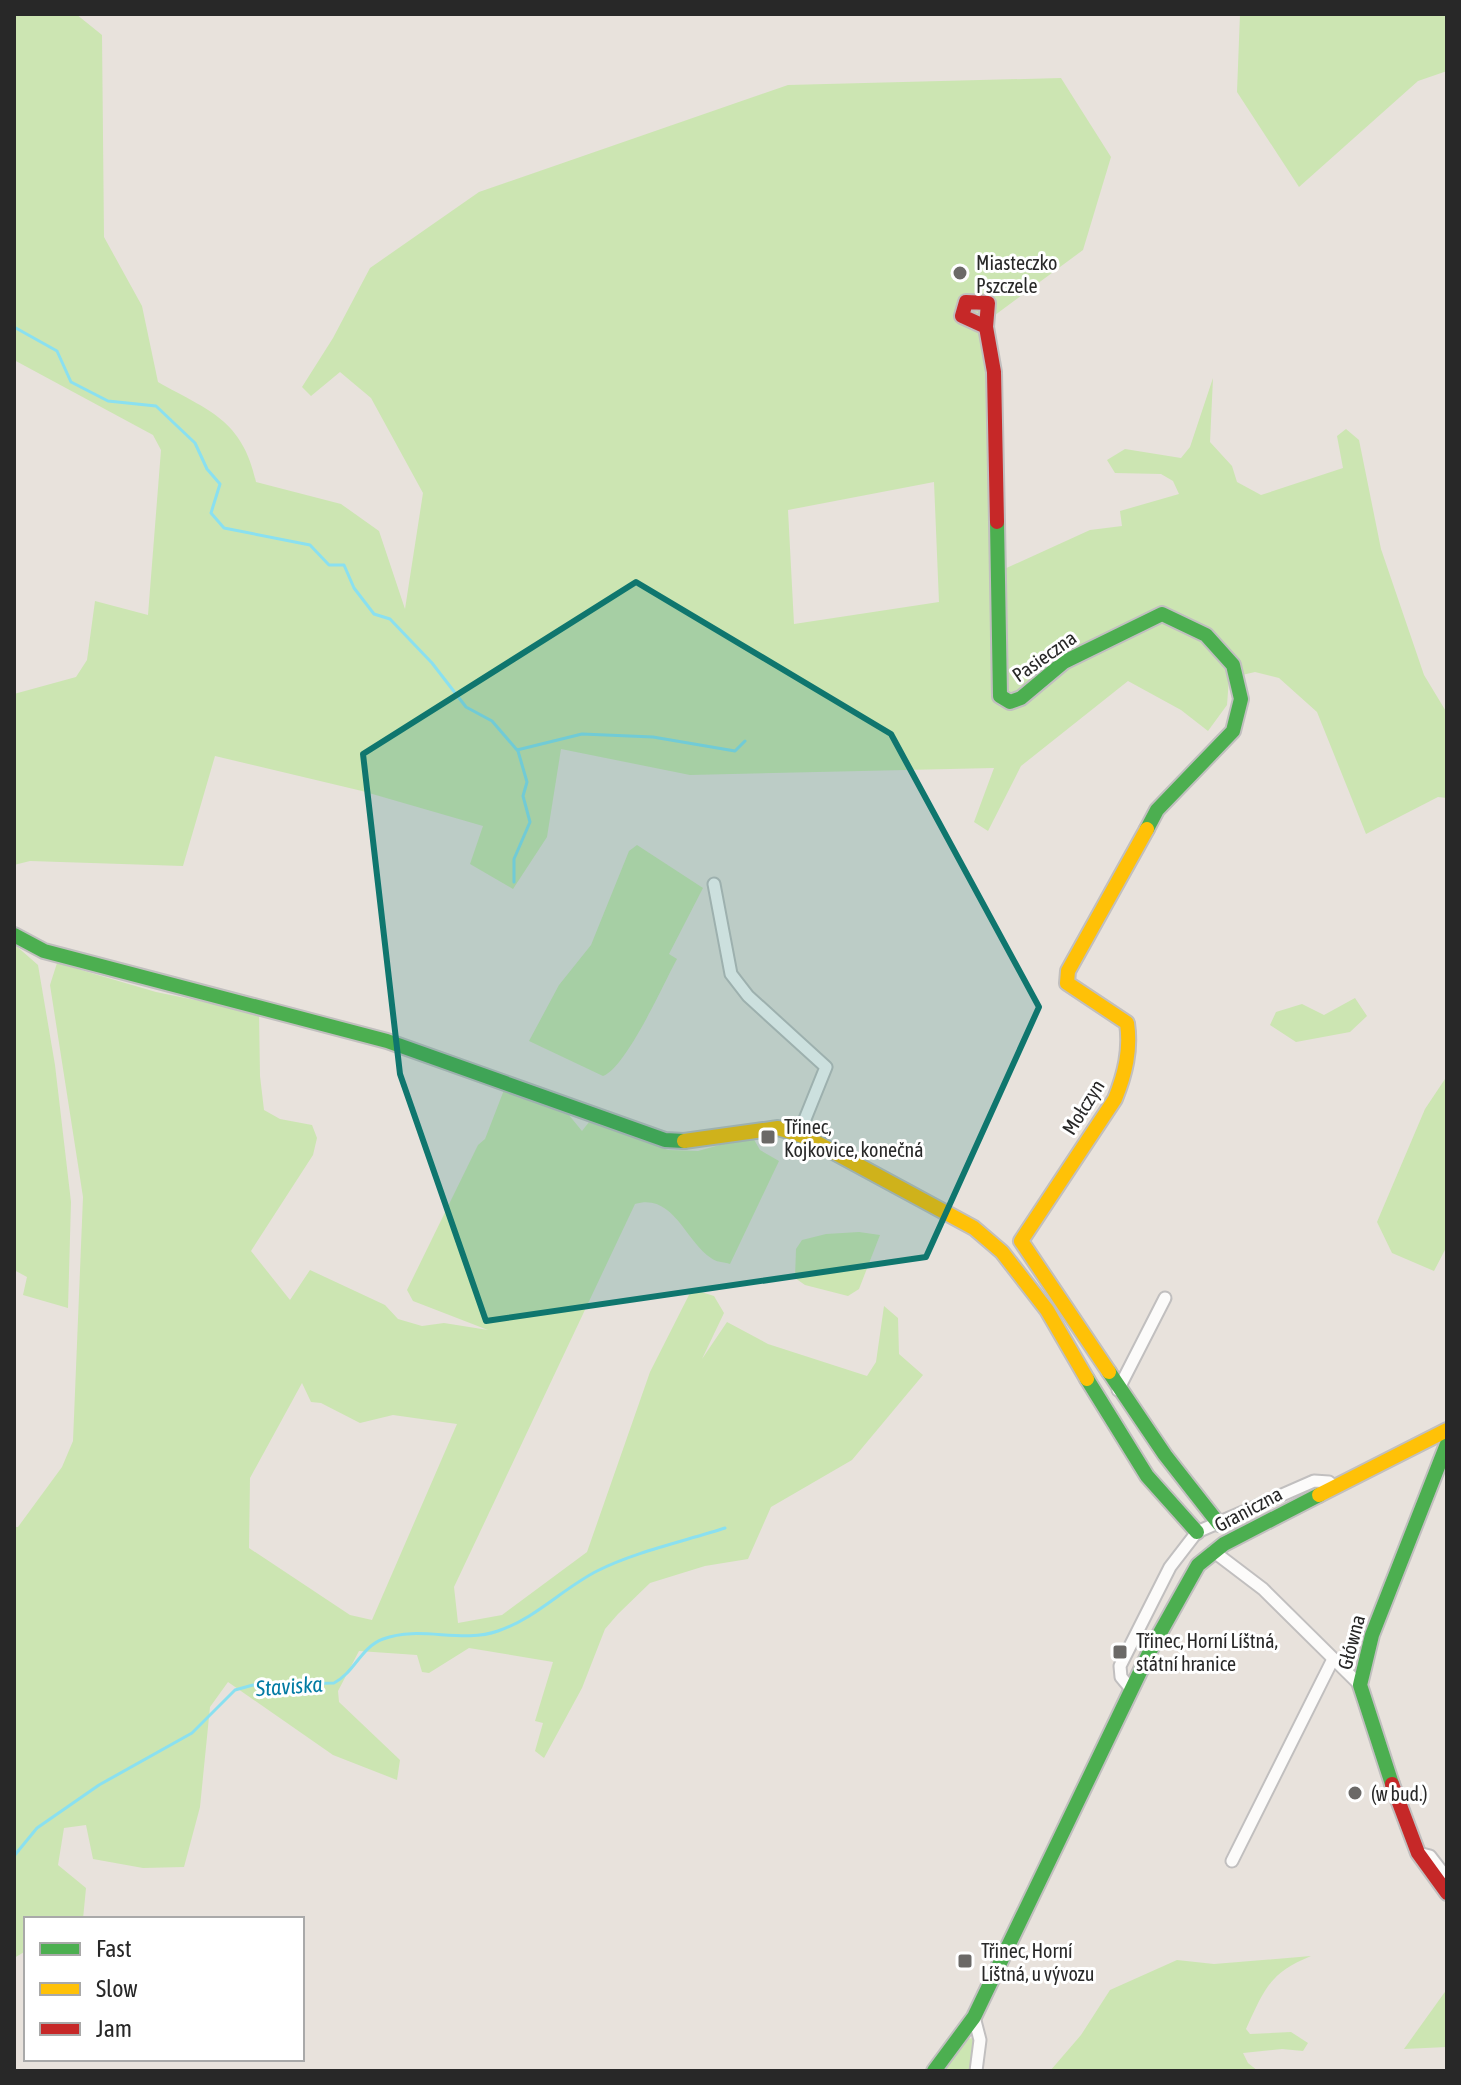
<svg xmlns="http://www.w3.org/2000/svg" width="1461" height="2085" viewBox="0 0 1461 2085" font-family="'Asap Condensed',sans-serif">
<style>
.green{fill:#cce5b2;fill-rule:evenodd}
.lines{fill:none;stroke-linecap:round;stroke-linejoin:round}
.stream{stroke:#8ae0f0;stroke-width:3}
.street-casing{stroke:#c1bfbf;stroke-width:15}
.fast-casing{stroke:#c1bfbf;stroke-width:18}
.slow-casing{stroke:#c1bfbf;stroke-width:18}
.jam-casing{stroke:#c1bfbf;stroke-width:18}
.street{stroke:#fcfbfa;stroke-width:11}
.fast{stroke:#4caf50;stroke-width:14}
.slow{stroke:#ffc107;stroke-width:14}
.jam{stroke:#c62828;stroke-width:14}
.marked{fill:#0f766e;fill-opacity:0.2;stroke:#0f766e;stroke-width:6;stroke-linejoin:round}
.poi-dot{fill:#6b6967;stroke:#fff;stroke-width:3}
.labels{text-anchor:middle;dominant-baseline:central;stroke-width:6;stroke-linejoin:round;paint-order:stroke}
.poi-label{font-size:20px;fill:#282828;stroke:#fff;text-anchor:start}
.street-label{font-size:20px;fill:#282828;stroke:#fff}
.water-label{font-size:22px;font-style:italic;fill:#027ba3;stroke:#fff}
</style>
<rect width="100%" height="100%" fill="#e8e2dc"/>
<!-- green -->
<g class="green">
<path d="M14 14H76L102 35 104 237 142 306 158 382C209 411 242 419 256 482L341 504 379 531 405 609 423 493 371 398 340 372 311 396 302 387 333 338 370 268 479 192 788 85 1061 78 1111 157 1083 250 991 318 1002 570 1090 530 1122 526 1120 511 1179 494 1173 481 1161 474 1115 473 1107 460 1125 449 1181 458 1190 447 1213 378 1210 442 1232 466 1237 482 1261 495 1343 468 1337 436 1346 429 1359 440 1381 549 1424 675 1447 713V798L1438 797 1366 834 1317 712 1279 678 1255 672 1229 678 1227 705 1208 731 1181 710 1128 681 1021 766 988 831 974 822 994 768 690 775 561 749 547 837 513 889 470 864 483 826 362 791 215 756 183 866 30 861 14 865V694L76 677 87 660 95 601 148 615 161 450 153 435 14 360ZM934 482 939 602 794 624 788 510Z"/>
<path d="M1240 14H1447V71L1418 81 1299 187 1237 92Z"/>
<path d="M637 845 703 888 669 954 677 959C664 983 626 1068 603 1076L529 1041 559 985 591 945 629 851Z"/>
<path d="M14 944 38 965 55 1065 71 1202 68 1308 23 1295 27 1277 14 1270Z"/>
<path d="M57 963 156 992 259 1013 260 1076 264 1110 280 1119 312 1125 317 1138 313 1155 251 1251 290 1300 310 1270 385 1305 398 1319 422 1326 444 1323 488 1330 413 1301 407 1290 478 1145 485 1139 504 1090 564 1109 582 1131 589 1122 668 1150 698 1151 752 1136 760 1150 779 1161 730 1264C724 1262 715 1262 711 1258 686 1242 673 1192 635 1204L454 1587 458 1623 502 1615 587 1552 650 1372 692 1289 714 1296 724 1313 702 1359 727 1322 768 1344 867 1376 876 1362 884 1306 898 1318 899 1354 923 1375 852 1460 771 1507 748 1559 705 1566 650 1583 618 1614 605 1629 582 1688 544 1758 535 1751 543 1723 535 1721 553 1662 469 1648 429 1673 422 1672 417 1655 359 1651 338 1691 339 1702 400 1760 397 1780 333 1755 228 1682 210 1707 200 1807 184 1867 143 1868 93 1859 86 1825 64 1828 58 1865 86 1888 83 1919H26V1951L14 1958V1527H18L62 1467 73 1441 83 1197 50 985ZM302 1383 311 1402 321 1403 360 1423 393 1415 457 1424 372 1620 350 1615 249 1548 250 1478Z"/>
<path d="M1355 998 1367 1016 1350 1032 1296 1042 1270 1025 1276 1012 1302 1004 1324 1015Z"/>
<path d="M1447 1076V1246L1434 1271 1392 1253 1377 1222 1425 1109Z"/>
<path d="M859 1232 880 1235 859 1289 848 1296 805 1285 795 1278 796 1249 802 1240 826 1234Z"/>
<path d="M1311 1956C1269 1973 1264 1990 1246 2029L1250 2034 1291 2032 1308 2043 1303 2051 1282 2049 1243 2053 1248 2063 1258 2071H1050L1081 2035 1110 1990 1177 1960 1214 1964Z"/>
<path d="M1447 1989V2047L1404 2049Z"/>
<path d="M973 2038 976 2043 972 2071H943L967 2039Z"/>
</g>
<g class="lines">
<!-- stream -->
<g class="stream">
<path d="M14 327 57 351 71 382 108 401 156 406 195 443 207 469 220 484 211 513 224 528 310 545 329 565H344L354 588 374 614 390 619 432 663 466 707 492 721 517 750 582 734 653 737 735 751 745 741"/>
<path d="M514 882V859L530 822 523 796 527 782 518 751"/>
<path d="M14 1856 37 1828 99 1785 192 1733 235 1690 253 1685 334 1683C354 1673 361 1647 383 1639 420 1625 461 1644 498 1631 536 1618 562 1589 597 1571 634 1552 685 1541 725 1528"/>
<path d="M14 1895V1912"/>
</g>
<!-- street casing -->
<g class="street-casing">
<g id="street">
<path d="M714 884 731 974 748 996 826 1067 799 1134"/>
<path d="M1118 1390 1165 1298"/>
<path d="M1213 1551 1263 1589 1360 1685"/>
<path d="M1131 1689 1121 1677 1120 1666 1170 1567 1197 1532 1314 1481 1329 1482 1334 1486"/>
<path d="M1418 1853 1430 1856 1447 1878"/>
<path d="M1232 1861 1333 1659"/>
<path d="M974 2017 980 2040 976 2071"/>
</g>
</g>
<!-- fast casing -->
<g class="fast-casing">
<g id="fast">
<path d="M997 522 1000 696 1010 702 1021 698 1064 662 1162 614 1206 635 1233 665 1241 699 1233 731 1157 810 1147 829"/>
<path d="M14 935 44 951 387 1041 665 1140 684 1141"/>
<path d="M1109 1372 1165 1455 1219 1524"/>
<path d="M1087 1379 1147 1476 1197 1532"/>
<path d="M1392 1784 1360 1685 1372 1635 1447 1444"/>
<path d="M934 2071 974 2017 1151 1649 1198 1565 1224 1544 1319 1495"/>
</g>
</g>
<!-- slow casing -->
<g class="slow-casing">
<g id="slow">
<path d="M684 1141 778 1128 806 1137 974 1228 1002 1252 1047 1310 1087 1379"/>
<path d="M1109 1372 1021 1241 1115 1099C1125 1074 1131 1050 1127 1023L1067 983 1068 971 1147 829"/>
<path d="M1319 1495 1447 1430"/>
</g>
</g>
<!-- jam casing -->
<g class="jam-casing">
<g id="jam">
<path d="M986 327 962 316 966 302 988 303 986 327 994 372 997 522"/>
<path d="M1392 1784 1418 1853 1447 1893"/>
</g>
</g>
<!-- street -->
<use href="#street" class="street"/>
<!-- fast -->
<use href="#fast" class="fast"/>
<!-- slow -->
<use href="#slow" class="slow"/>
<!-- jam -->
<use href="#jam" class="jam"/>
</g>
<!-- marked area -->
<path class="marked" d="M636 582 891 734 1039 1007 926 1257 486 1321 400 1074 363 754Z"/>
<!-- markers -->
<g class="poi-dot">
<circle cx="960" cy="273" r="8"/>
<rect x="760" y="1129" width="16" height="16" rx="4"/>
<rect x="1112" y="1644" width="16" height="16" rx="4"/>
<circle cx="1355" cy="1793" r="8"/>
<rect x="957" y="1953" width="16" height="16" rx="4"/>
</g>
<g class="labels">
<!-- poi labels -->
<g class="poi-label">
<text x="976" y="262">Miasteczko<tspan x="976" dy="23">Pszczele</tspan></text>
<text x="784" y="1126">Třinec,<tspan x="784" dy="23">Kojkovice, konečná</tspan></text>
<text x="1136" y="1640">Třinec, Horní Líštná,<tspan x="1136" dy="23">státní hranice</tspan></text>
<text x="1371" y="1793">(w bud.)</text>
<text x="981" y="1950">Třinec, Horní<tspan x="981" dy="23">Líštná, u vývozu</tspan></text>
</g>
<!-- street labels -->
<g class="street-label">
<text transform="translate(1044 656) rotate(-35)">Pasieczna</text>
<text transform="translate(1083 1107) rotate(-58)">Mołczyn</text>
<text transform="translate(1248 1509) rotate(-28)">Graniczna</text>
<text transform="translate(1351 1642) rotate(-75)">Główna</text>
</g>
<!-- water labels -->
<g class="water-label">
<text transform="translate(289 1686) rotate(-4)">Staviska</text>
</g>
</g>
<!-- border -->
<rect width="1461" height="2085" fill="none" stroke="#282828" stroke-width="32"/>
<!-- legend -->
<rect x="24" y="1917" width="280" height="144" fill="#ffffff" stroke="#a9a9a9" stroke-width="2"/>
<rect x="40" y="1943" width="40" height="12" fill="#4caf50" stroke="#a9a9a9" stroke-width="2"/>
<text x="96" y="1957" font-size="24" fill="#282828">Fast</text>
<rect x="40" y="1983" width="40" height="12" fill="#ffc107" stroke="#a9a9a9" stroke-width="2"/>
<text x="96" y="1997" font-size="24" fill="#282828">Slow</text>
<rect x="40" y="2023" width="40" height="12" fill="#c62828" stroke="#a9a9a9" stroke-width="2"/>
<text x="96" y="2037" font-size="24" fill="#282828">Jam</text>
</svg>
